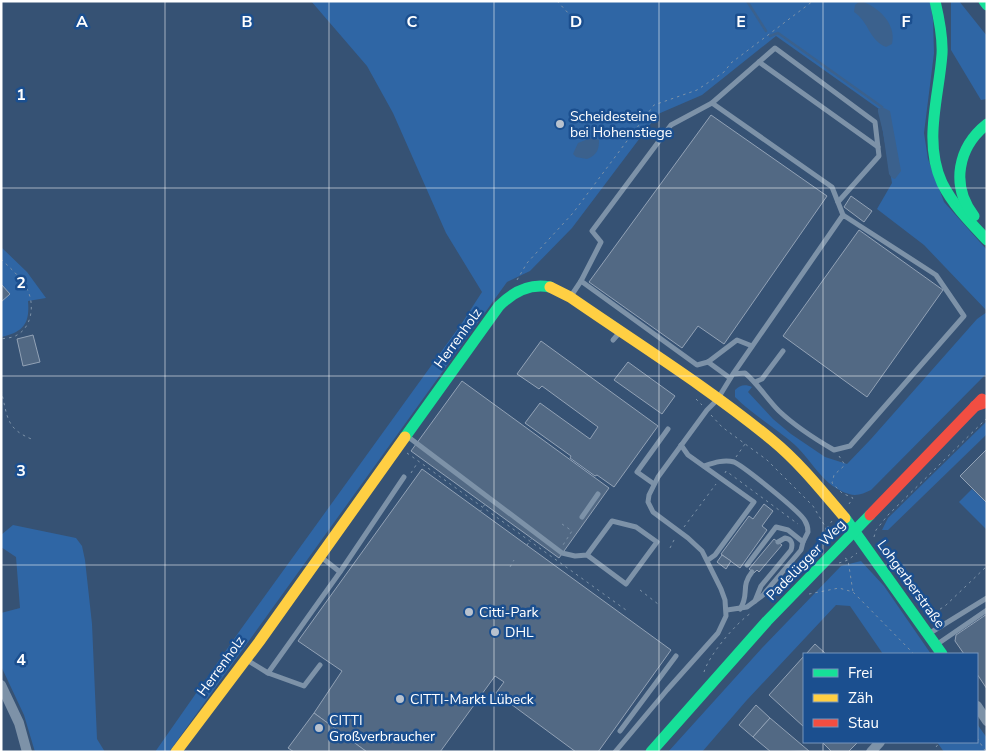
<svg xmlns="http://www.w3.org/2000/svg" width="988" height="753" viewBox="0 0 988 753" font-family="'Nunito Sans',sans-serif">
<style>
.green{fill:#2f66a5}
.water{fill:#3b618d}
.lines{fill:none;stroke-linecap:round;stroke-linejoin:round}
.stream{stroke:#3b618d;stroke-width:2.5}
.building{fill:#526984;stroke:#92a2b6}
.path{stroke:#7d92a8;stroke-width:1;stroke-dasharray:2.5 4;stroke-linecap:butt}
.lane{stroke:#7d92a8;stroke-width:5}
.street{stroke:#7d92a8;stroke-width:10}
.fast{stroke:#16e098;stroke-width:11}
.slow{stroke:#ffcf43;stroke-width:11}
.jam{stroke:#f24e42;stroke-width:11}
.grid{fill:none;stroke:#fff;stroke-width:1;stroke-opacity:0.55}
.poi-dot{fill:#b9c2ce;stroke:#1b4f8f;stroke-width:2}
.labels{text-anchor:middle;dominant-baseline:central;stroke-width:5;stroke-linejoin:round;paint-order:stroke}
.poi-label{font-size:14px;fill:#fff;stroke:#1b4f8f;text-anchor:start}
.street-label{font-size:14px;fill:#fff;stroke:#1b4f8f}
.grid-label{font-size:16px;text-anchor:middle;font-weight:bold;fill:#fff;stroke:#1b4f8f;stroke-width:5;stroke-linejoin:round;paint-order:stroke}
</style>
<rect width="100%" height="100%" fill="#365274"/>
<!-- green -->
<g class="green">
<path d="M311 1H930L933 20 934 53 924 133 928 159 944 202 987 250V311L924 245 877 209 892 183 879 109 776 36 702 95 658 114 572 228 530 271 507 282 169 752H155L241 629 462 323 482 292 446 233 393 113 367 66Z"/>
<path d="M951 1H959L987 36V99L981 100 951 50Z"/>
<path d="M1 247 27 272 46 298 28 301C30 324 23 332 1 337Z"/>
<path d="M987 312V373L871 490C864 493 857 497 849 494 824 487 813 462 795 445 776 428 753 415 735 397V390C740 385 745 384 752 387L748 392 773 419 791 434 825 457 847 464 871 439 977 319Z"/>
<path d="M987 421V434L888 530H882L888 518Z"/>
<path d="M972 489 987 503V530L959 502Z"/>
<path d="M13 525 76 538 82 546 85 560 92 624 97 739 105 752H35L24 715 1 666V613L20 608 16 557 1 547V535Z"/>
<path d="M861 561 884 586 931 654H883L850 606 836 605 746 701 702 752H668L762 648 841 566Z"/>
<path d="M977 724 987 738V752H944L937 742H977Z"/>
</g>
<!-- water -->
<g class="water">
<path d="M860 1C878 6 897 24 892 44L886 47C868 39 870 23 854 12L855 5Z"/>
<path d="M882 107 890 111 901 171 895 179 892 178 889 174 883 132 878 112V109Z"/>
<path d="M593 137 599 140C599 150 597 155 587 159L576 157 573 154 578 143Z"/>
</g>
<g class="lines">
<!-- stream -->
<g class="stream">
<path d="M747 1 766 31"/>
<path d="M770 36 778 33 882 107"/>
</g>
</g>
<!-- building -->
<g class="building">
<path d="M711 115 827 196 724 344 698 326 682 348 589 282Z"/>
<path d="M851 196 872 211 864 222 844 207Z"/>
<path d="M859 230 943 290 867 397 783 336Z"/>
<path d="M1 284 10 294 1 302Z"/>
<path d="M33 335 40 362 23 366 17 339Z"/>
<path d="M541 341 658 426 614 487 597 475 595 476 570 458 571 456 525 423 540 403 590 439 598 427 542 386 539 389 517 374Z"/>
<path d="M628 362 675 396 662 414 614 380Z"/>
<path d="M462 381 609 488 559 558 411 451Z"/>
<path d="M987 449V503L960 476Z"/>
<path d="M422 469 671 650 598 752H576L496 693 504 682 495 676 440 752H367L314 713 342 671 298 641Z"/>
<path d="M764 504 773 511 762 526 767 530 740 568 721 554 749 516 753 519Z"/>
<path d="M774 539 782 545 759 572 757 570 754 573 749 569Z"/>
<path d="M722 555 731 561 726 569 717 562Z"/>
<path d="M987 614V689L977 674V654H964L955 641 956 635Z"/>
<path d="M815 644 826 654H806Z"/>
<path d="M804 656V727L769 695Z"/>
<path d="M756 705 770 718 753 737 739 725Z"/>
<path d="M314 713 367 752H294L288 748Z"/>
<path d="M770 718 809 751 771 752 753 737Z"/>
<path d="M822 742H858L848 752H832Z"/>
</g>
<g class="lines">
<!-- path -->
<g class="path">
<path d="M557 1 570 15"/>
<path d="M1 259C11 269 21 277 27 289 35 304 32 327 17 335 13 338 6 338 1 339"/>
<path d="M517 280 527 263 573 213 654 105 697 90 724 72 731 63 813 1"/>
<path d="M1 390C8 417 5 429 34 440"/>
<path d="M696 399 702 405"/>
<path d="M711 415 722 427 767 460 813 506 826 528 823 537 828 542"/>
<path d="M407 453 626 610"/>
<path d="M839 456 845 465 834 475 832 483 842 493 853 498 849 504"/>
<path d="M736 457 745 444"/>
<path d="M411 473 418 462"/>
<path d="M725 473 726 471 798 524"/>
<path d="M480 512 485 504"/>
<path d="M562 524 572 531 563 545"/>
<path d="M684 527 716 484"/>
<path d="M827 528 832 521"/>
<path d="M874 537 876 530 888 515 987 418"/>
<path d="M527 545 532 538"/>
<path d="M670 548 675 538"/>
<path d="M845 558 848 560 853 592"/>
<path d="M839 563 848 560 857 553"/>
<path d="M510 567 514 560"/>
<path d="M778 589 820 545 823 538"/>
<path d="M640 590 658 604"/>
<path d="M809 594 839 588 853 592 914 654"/>
<path d="M929 616 945 606 987 566"/>
<path d="M704 672C709 655 736 623 751 613"/>
<path d="M977 738 986 752"/>
<path d="M936 747 940 742"/>
</g>
<!-- lane -->
<g class="lane">
<path d="M759 62 878 147"/>
<path d="M712 103 775 48 875 122 879 156 838 202"/>
<path d="M581 281 601 242 592 231 671 125 712 103 832 187 843 215"/>
<path d="M571 296 581 281 697 365 708 362 737 340 752 346"/>
<path d="M613 340 620 332"/>
<path d="M708 362 730 378"/>
<path d="M755 382 762 379 783 351"/>
<path d="M407 436 562 553 575 556 587 555 626 584 657 542 636 527 612 521 587 555"/>
<path d="M681 445 688 455 754 502 715 555 708 560"/>
<path d="M704 466C713 463 724 459 734 462 743 466 801 512 805 521 807 524 808 529 808 532L803 542"/>
<path d="M654 484 637 472 668 429"/>
<path d="M582 517 598 494"/>
<path d="M321 557 340 572"/>
<path d="M755 601 761 586 791 550C793 544 792 539 785 538L778 542"/>
<path d="M740 609C750 594 740 587 752 572"/>
<path d="M727 610 747 607 763 595 801 550 803 542 788 530 776 527 747 565"/>
<path d="M930 633 987 598"/>
<path d="M936 645 987 610"/>
<path d="M247 660 268 673 304 686 320 665"/>
<path d="M268 673 340 572 404 477"/>
<path d="M620 731 676 656"/>
<path d="M615 752 667 690 718 633 726 616 725 600 721 589 702 551 688 538 653 512 648 502 649 495 658 477 707 410 717 400 733 374 745 373C758 384 767 399 779 411 795 426 815 439 834 450L850 446 964 316 936 275 843 215 733 374"/>
</g>
<!-- street -->
<g class="street">
<path d="M1 685 19 723 27 752"/>
<path d="M977 706 987 721"/>
<path d="M871 752 880 742"/>
</g>
<!-- fast -->
<g class="fast">
<path d="M935 1C939 18 943 36 942 54 939 97 923 141 942 183 953 205 970 222 987 240"/>
<path d="M984 1 987 5"/>
<path d="M974 216C950 185 958 147 987 124"/>
<path d="M405 437 499 306C513 292 530 283 550 287"/>
<path d="M845 518 942 654"/>
<path d="M651 752 767 621 870 515"/>
</g>
<!-- slow -->
<g class="slow">
<path d="M550 287 570 297C638 344 709 388 772 440 800 463 822 491 845 518"/>
<path d="M176 752 259 642 405 437"/>
</g>
<!-- jam -->
<g class="jam">
<path d="M975 406 987 402"/>
<path d="M870 515 982 399"/>
</g>
</g>
<!-- grid -->
<path class="grid" d="M165 1V752M329 1V752M494 1V752M659 1V752M823 1V654M1 188H987M1 376H987M1 565H987M823 742V752"/>
<!-- markers -->
<g class="poi-dot">
<circle cx="560" cy="124" r="5"/>
<circle cx="469" cy="612" r="5"/>
<circle cx="495" cy="632" r="5"/>
<circle cx="400" cy="699" r="5"/>
<circle cx="319" cy="728" r="5"/>
</g>
<g class="labels">
<!-- poi labels -->
<g class="poi-label">
<text x="570" y="116">Scheidesteine<tspan x="570" dy="16">bei Hohenstiege</tspan></text>
<text x="479" y="612">Citti-Park</text>
<text x="505" y="632">DHL</text>
<text x="410" y="699">CITTI-Markt Lübeck</text>
<text x="329" y="720">CITTI<tspan x="329" dy="16">Großverbraucher</tspan></text>
</g>
<!-- street labels -->
<g class="street-label">
<text transform="translate(458 338) rotate(-54)">Herrenholz</text>
<text transform="translate(806 560) rotate(-46)">Padelügger Weg</text>
<text transform="translate(911 584) rotate(54)">Lohgerberstraße</text>
<text transform="translate(221 666) rotate(-54)">Herrenholz</text>
</g>
</g>
<g class="grid-label">
<text x="82" y="27">A</text>
<text x="247" y="27">B</text>
<text x="412" y="27">C</text>
<text x="576" y="27">D</text>
<text x="741" y="27">E</text>
<text x="906" y="27">F</text>
<text x="21" y="100">1</text>
<text x="21" y="288">2</text>
<text x="21" y="476">3</text>
<text x="21" y="665">4</text>
</g>
<!-- border -->
<rect width="988" height="753" fill="none" stroke="#ffffff" stroke-width="5"/>
<!-- legend -->
<rect x="803" y="653" width="175" height="90" fill="#1b4f8f" stroke="#7695bc"/>
<rect x="813" y="669" width="25" height="8" fill="#16e098" stroke="#7695bc"/>
<text x="848" y="678" font-size="15" fill="#ffffff">Frei</text>
<rect x="813" y="694" width="25" height="8" fill="#ffcf43" stroke="#7695bc"/>
<text x="848" y="703" font-size="15" fill="#ffffff">Zäh</text>
<rect x="813" y="719" width="25" height="8" fill="#f24e42" stroke="#7695bc"/>
<text x="848" y="728" font-size="15" fill="#ffffff">Stau</text>
</svg>
